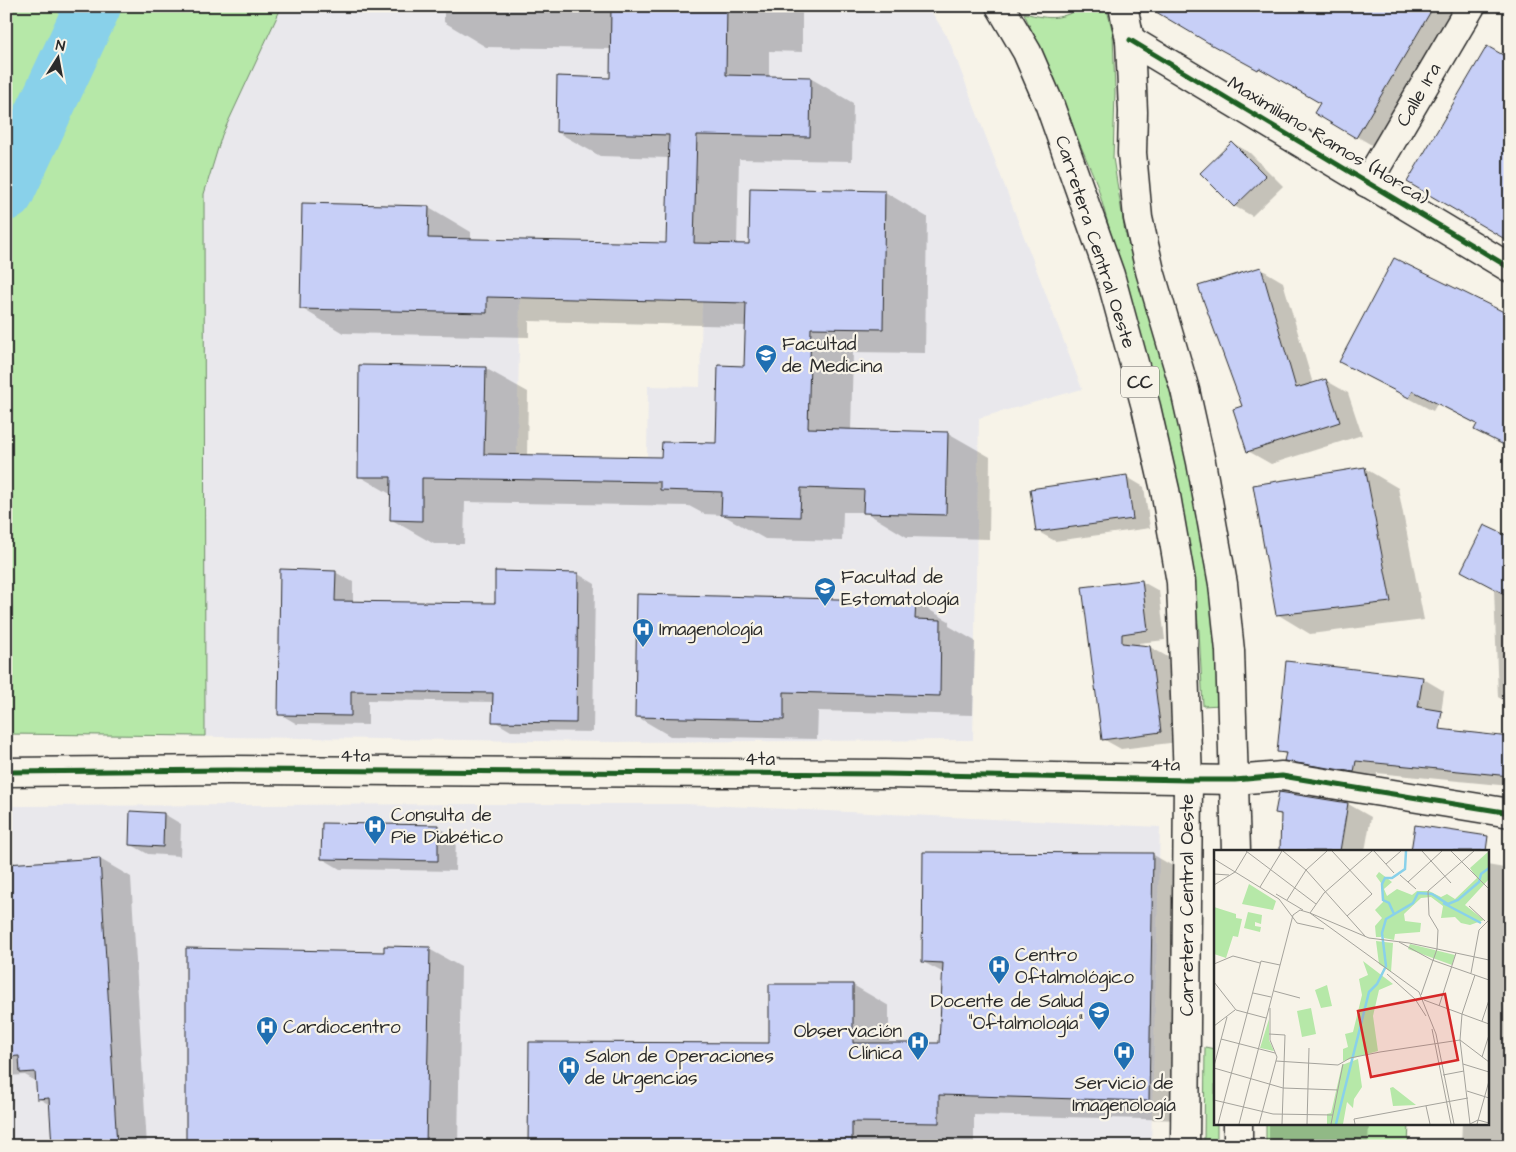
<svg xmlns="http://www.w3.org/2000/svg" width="1516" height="1152" viewBox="0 0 1516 1152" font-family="'Architects Daughter',sans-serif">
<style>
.built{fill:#e9e8ec;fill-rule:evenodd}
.green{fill:#b6e8a8;stroke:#708a6a}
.shadow{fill:#0003}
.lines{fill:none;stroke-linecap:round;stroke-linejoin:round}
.river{stroke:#89d1ea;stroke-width:56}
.building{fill:#c7cff7;stroke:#2b2b2b}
.street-casing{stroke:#2b2b2b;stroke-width:31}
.secondary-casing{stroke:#2b2b2b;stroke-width:31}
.primary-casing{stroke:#2b2b2b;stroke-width:31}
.street{stroke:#f7f3e8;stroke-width:28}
.secondary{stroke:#f7f3e8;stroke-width:28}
.primary{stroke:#f7f3e8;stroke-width:28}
.cycleway-casing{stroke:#f7f3e8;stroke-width:8}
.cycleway{stroke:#1b5e20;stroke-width:5}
.labels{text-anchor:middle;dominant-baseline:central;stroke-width:4.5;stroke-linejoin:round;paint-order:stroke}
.shield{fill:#f7f3e8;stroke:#686764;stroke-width:1}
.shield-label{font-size:18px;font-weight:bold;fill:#2b2b2b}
.street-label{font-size:19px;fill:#2b2b2b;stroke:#f7f3e8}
.poi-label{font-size:19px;fill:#2b2b2b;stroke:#f7f3e8;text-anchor:start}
.inset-river{fill:none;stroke:#89d1ea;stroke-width:2.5}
.inset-road{fill:none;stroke:#a5a39c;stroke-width:1}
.view{fill:#d62828;fill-opacity:0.15;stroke:#d62828;stroke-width:2.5}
.inset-edge{fill:none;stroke:#2b2b2b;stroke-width:2.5}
</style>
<rect width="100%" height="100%" fill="#f7f3e8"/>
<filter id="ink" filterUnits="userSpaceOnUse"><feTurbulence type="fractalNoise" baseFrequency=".02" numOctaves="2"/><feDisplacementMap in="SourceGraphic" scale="10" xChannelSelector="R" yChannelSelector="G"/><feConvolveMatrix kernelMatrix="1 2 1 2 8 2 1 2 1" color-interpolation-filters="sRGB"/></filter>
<g filter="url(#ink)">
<!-- built -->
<g class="built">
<path d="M6 6H928L949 40 1082 389 979 418 973 740 606 742 6 734ZM520 298 702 302 700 387 648 386 647 456 517 454Z"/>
<path d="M487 804H685L1160 827 1151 1146H6V806Z"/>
</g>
<!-- green -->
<g class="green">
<path d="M6 6H282L222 135 204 194 205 736 6 734Z"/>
<path d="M1086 6H1106L1113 33 1115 93 1113 158 1125 232 1168 374 1183 431 1202 530 1214 629 1221 705 1203 706 1199 631 1187 534 1151 380 1097 184 1024 13C1053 20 1058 20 1086 6Z"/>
<path d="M1205 1047 1215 1049V1123H1217V1146H1204Z"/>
<path d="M1266 1123H1409L1408 1146H1266Z"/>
</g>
<!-- shadow -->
<g class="shadow">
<path d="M444 6H802V52L769 51V77L810 78 853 103 852 161 739 159 737 245H750L885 192 927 217 925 353 853 352 851 430 948 433 990 457 989 539 907 537 865 512H843L842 541 765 539 723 515 704 514 689 506 465 502 464 544H434L392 520V495L359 476 485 368 528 392 527 456 663 458 717 444 745 367 746 326 529 321V337L343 333 301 308 429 207 471 232V240L667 245 670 158 600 156 557 132 611 79 612 49 486 47 444 22Z"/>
<path d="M1347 6H1461L1377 148 1316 113 1321 103 1178 23Z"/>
<path d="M1510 38V240L1500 55Z"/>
<path d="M1233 143 1250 153 1283 186 1252 216 1234 206Z"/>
<path d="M1261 269 1283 282 1313 384 1325 380 1348 393 1362 435 1271 464 1248 451Z"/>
<path d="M1510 316V448L1475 429 1478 425 1437 404 1433 411 1341 362Z"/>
<path d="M1364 468 1398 488 1424 620 1310 634 1277 614Z"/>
<path d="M1127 477 1144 487 1150 528 1055 541 1037 531Z"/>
<path d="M1510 525V704L1498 697 1494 589 1504 536Z"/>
<path d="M335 572 353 582V602L496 604 578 574 595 584 593 732 511 731 494 721V702L368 700V725L297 724 280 714Z"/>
<path d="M1141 581 1159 591 1165 640 1139 643V646L1150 647 1168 657 1178 742 1121 749 1103 739 1083 588Z"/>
<path d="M915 602 949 621V626L975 641 973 715 818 711 817 739 670 736 636 716Z"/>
<path d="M1422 678 1444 691 1441 713 1417 727 1510 739V786L1377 773 1376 784 1308 773 1286 760V755L1279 751Z"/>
<path d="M1280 793 1348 804 1371 817 1365 851H1281L1282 816 1277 813Z"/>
<path d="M164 814 181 824 180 856 148 854 130 844Z"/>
<path d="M323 824 438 827 456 837 455 871 340 869 323 859Z"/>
<path d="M1152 854 1188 875 1185 1120 974 1115V1143L887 1142V1146H489V1143H529L770 1044 853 985 889 1006V1044H941L944 973 923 962Z"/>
<path d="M6 855 16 864 100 859 131 877 147 1146H53L50 1105 38 1098 37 1082 25 1075 6 1076Z"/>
<path d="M1487 865 1510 869V1146H1461L1462 1123H1487Z"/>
<path d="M429 949 461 967 458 1146H190L187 1144 385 953Z"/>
<path d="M1269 1123H1369L1368 1146H1283L1269 1138Z"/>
</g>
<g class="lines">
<!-- river -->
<path class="river" d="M6 193 93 6"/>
</g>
<!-- building -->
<g class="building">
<path d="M611 6H727L726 75 811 77 810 137 697 135 694 243 749 244 750 188 885 191 883 329 811 328 808 428 948 432 946 515 863 513 864 490 801 488 800 517 721 515 722 492 660 490V482L422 478V521L390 520 391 477H358L359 365 486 367 484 454 661 457 662 442 716 443 718 365 744 366 746 303 487 297V313L300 309 302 203 429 206 428 238 666 243 669 135 556 132 557 76 610 78Z"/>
<path d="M1146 6H1434L1356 138 1314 113 1320 103 1259 68 1258 70 1212 45Z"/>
<path d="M1487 46 1510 59V242L1407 182Z"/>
<path d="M1232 142 1266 176 1234 207 1200 173Z"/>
<path d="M1394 258 1510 315V448L1474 430 1477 424 1413 391 1409 398 1339 362Z"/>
<path d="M1261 267 1296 388 1326 379 1340 422 1247 452 1233 409 1242 406 1198 286Z"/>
<path d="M1365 467 1391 602 1276 615 1253 485Z"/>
<path d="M1127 475 1133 519 1036 532 1030 489Z"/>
<path d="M1484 525 1510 537V597L1461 571Z"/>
<path d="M280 569 336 571 335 601 495 603V571L578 573 576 723 492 722 493 693 351 691V716L278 715Z"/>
<path d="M1142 580 1148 630 1122 634V643L1150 646 1161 732 1102 740 1082 587Z"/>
<path d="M637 594 916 601 915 619 941 620 940 696 784 692V720L635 717Z"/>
<path d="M1286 661 1423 677 1418 707 1442 711 1439 729 1510 737V776L1356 761 1354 772 1284 761 1286 753 1277 752Z"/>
<path d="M1279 792 1348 803 1340 851H1280L1281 814 1275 813Z"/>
<path d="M130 811 164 813 163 847 129 845Z"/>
<path d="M322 823 438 825V861L321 859Z"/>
<path d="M1415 825 1488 836 1486 851H1411Z"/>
<path d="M923 852 1153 853 1149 1101 939 1095V1123L852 1122V1146H528L529 1042 769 1043V984H853V1043H939L943 963 922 962Z"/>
<path d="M100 858 117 1146H52L49 1098 37 1099 35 1072 20 1073 19 1056 6 1057V864Z"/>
<path d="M384 946 430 947 426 1146H380V1141L256 1140V1145H186V948L384 952Z"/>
</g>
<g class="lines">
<!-- street casing -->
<g class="street-casing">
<g id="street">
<path d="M1367 183 1471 6"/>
<path d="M1235 780 1282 776 1510 813"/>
</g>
</g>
<!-- secondary casing -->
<g class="secondary-casing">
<g id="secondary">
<path d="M1130 40 1510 268"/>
<path d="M6 772 229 770 885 774 1235 780"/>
</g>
</g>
<!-- primary casing -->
<g class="primary-casing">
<g id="primary">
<path d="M1000 6 1027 52 1049 103 1110 275 1146 407 1165 490 1181 582 1188 780 1185 1146"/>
<path d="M1123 6 1130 40 1133 112 1132 153 1138 218 1150 271 1185 390 1201 462 1223 584 1230 651 1236 851"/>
<path d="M1238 1146V1123"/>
</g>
</g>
<!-- street -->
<use href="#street" class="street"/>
<!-- secondary -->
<use href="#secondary" class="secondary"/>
<!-- primary -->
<use href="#primary" class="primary"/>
<!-- cycleway casing -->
<g class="cycleway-casing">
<g id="cycleway">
<path d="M1130 40 1510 268"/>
<path d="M6 772 229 770 885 774 1188 780H1235L1282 776 1510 813"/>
</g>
</g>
<!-- cycleway -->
<use href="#cycleway" class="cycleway"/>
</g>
</g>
<!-- icons -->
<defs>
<g id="university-pin" transform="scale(1.125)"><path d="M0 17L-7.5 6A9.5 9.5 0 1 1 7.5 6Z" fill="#1f6fb2" stroke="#f7f3e8"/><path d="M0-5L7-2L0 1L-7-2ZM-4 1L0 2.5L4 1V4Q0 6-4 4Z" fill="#fff"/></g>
<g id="hospital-pin" transform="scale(1.125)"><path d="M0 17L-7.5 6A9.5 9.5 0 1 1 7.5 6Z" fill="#1f6fb2" stroke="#f7f3e8"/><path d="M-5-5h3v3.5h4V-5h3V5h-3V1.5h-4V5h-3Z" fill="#fff"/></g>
</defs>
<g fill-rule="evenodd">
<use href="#university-pin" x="766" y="355"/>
<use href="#university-pin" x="825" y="588"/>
<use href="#hospital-pin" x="643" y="629"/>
<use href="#hospital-pin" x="375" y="826"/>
<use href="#hospital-pin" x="999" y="966"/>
<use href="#university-pin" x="1099" y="1012"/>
<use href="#hospital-pin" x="267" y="1027"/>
<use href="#hospital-pin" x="918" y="1042"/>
<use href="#hospital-pin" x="1124" y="1052"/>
<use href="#hospital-pin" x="569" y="1067"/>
</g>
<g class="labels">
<!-- shield labels -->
<rect class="shield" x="1121" y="366.5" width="38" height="31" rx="4"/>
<g class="shield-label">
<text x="1140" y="382">CC</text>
</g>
<!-- street labels -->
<g class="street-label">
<text transform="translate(1419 95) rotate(-60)">Calle 1ra</text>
<text transform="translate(1328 141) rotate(31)">Maximiliano Ramos (Horca)</text>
<text transform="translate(1095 242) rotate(72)">Carretera Central Oeste</text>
<text transform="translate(355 756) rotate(1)">4ta</text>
<text x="760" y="759">4ta</text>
<text transform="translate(1165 765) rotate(1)">4ta</text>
<text transform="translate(1187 905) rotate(-90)">Carretera Central Oeste</text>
</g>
<!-- poi labels -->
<g class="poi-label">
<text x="782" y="344">Facultad<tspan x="782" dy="22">de Medicina</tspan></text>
<text x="841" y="577">Facultad de<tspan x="841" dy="22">Estomatología</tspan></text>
<text x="659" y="629">Imagenología</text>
<text x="391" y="815">Consulta de<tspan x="391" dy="22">Pie Diabético</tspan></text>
<text x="1015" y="955">Centro<tspan x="1015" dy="22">Oftalmológico</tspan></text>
<text x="1083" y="1001" text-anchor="end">Docente de Salud<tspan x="1083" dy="22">"Oftalmología"</tspan></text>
<text x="283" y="1027">Cardiocentro</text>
<text x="902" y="1031" text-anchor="end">Observación<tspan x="902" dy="22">Clínica</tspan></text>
<text x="585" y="1056">Salon de Operaciones<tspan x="585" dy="22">de Urgencias</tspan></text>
<text x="1124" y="1083" text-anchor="middle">Servicio de<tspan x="1124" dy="22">Imagenología</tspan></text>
</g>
</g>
<!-- overview -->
<g transform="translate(1214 850)">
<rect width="275" height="275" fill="#f7f3e8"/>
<path d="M275 1V29L251 55 270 70 256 75 247 73 241 67 227 68 229 56 217 47 207 48 190 64 191 71 207 73 206 82 181 84 180 90 170 88 168 84 167 87H162L161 76 168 68 161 60 169 52 167 33 162 26 165 22 178 32 170 39 173 46 183 39 198 45 203 41H215L227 47 233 44 241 49 263 28 256 18ZM35 34 62 51 59 60 28 54ZM0 57 22 64V68L28 69 24 87 19 86 12 108 0 104ZM34 62 48 65 47 74 41 72V76L47 77 46 82 30 78ZM162 91 179 93 177 122 165 114ZM196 94 241 105 238 115 194 99ZM149 111 179 134 165 140 159 166 164 201 129 211V199L134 197 131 184 139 182 148 145 145 129 154 125ZM113 135 118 156 107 158 101 140ZM97 158 102 184 88 187 83 161ZM55 169V190L60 201 46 198ZM144 209 148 237 140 249 139 258 133 252 129 274H113V264L117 263 128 215ZM179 237 202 255 179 256 176 238Z" fill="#b6e8a8"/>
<path class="inset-river" d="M229 53 267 73M180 64 175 53 169 50 168 34 171 28H178L191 19 192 1M122 274 155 142 163 134 172 116 168 83 172 69 199 53 204 43 218 44 234 54 244 50 265 32 267 24 275 18"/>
<path class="inset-road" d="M32 1 102 54M69 1 92 20 151 86M118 1 158 44 133 66M160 1 180 23M208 1 237 33M237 1 275 39M0 9 65 49 83 73 110 79M172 14 187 1M0 24 15 25M186 25 202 39M194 32 228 1M0 35 21 22 33 2M46 37 68 1M62 44 89 60M73 50 92 20 113 1M255 56 271 71M96 63 110 43 158 1M96 63 155 88 195 93 275 110M185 92 218 110 275 130M223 99 224 80 215 65 214 41 260 1M0 114 19 106 46 113M257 123 265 80 275 70M173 124 201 149 212 166M0 132 22 160M60 141 86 148M39 143 57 147M207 145 223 99M210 150 275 174M225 156 242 103M22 160 52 168M268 171 275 150M0 176 21 160M218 179 237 274M55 184 71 185 68 274M7 189 61 203M246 190 275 212M268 207 275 185M62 211 124 215 136 208 166 202 246 190M249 214 275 222M0 216 13 167M0 218 69 238 124 240M229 225 250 221M253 241 275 248M0 250 59 264 119 265M212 256 216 274M4 274 47 111 66 115M25 274 79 65 86 60 96 63 205 142 222 184 240 274M45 274 63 207 56 190V158M93 274 95 198M117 274 129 214M141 274 140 269 254 248M256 274 246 190 248 164 261 125M256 274 264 270 275 273M263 274 275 231"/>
<path class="view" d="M231 144 244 210 157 227 144 161Z"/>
<rect width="275" height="275" class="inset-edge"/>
</g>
<!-- margin -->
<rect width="1516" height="1152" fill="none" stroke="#f7f3e8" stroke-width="25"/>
<rect x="12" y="12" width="1491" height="1127" fill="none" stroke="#2b2b2b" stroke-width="2" filter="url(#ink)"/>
<!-- north arrow -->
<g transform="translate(58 58) rotate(11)" stroke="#f7f3e8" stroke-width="4" paint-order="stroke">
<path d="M0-4L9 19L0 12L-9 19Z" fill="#2b2b2b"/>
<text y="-8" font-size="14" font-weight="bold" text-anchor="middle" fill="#2b2b2b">N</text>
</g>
</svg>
